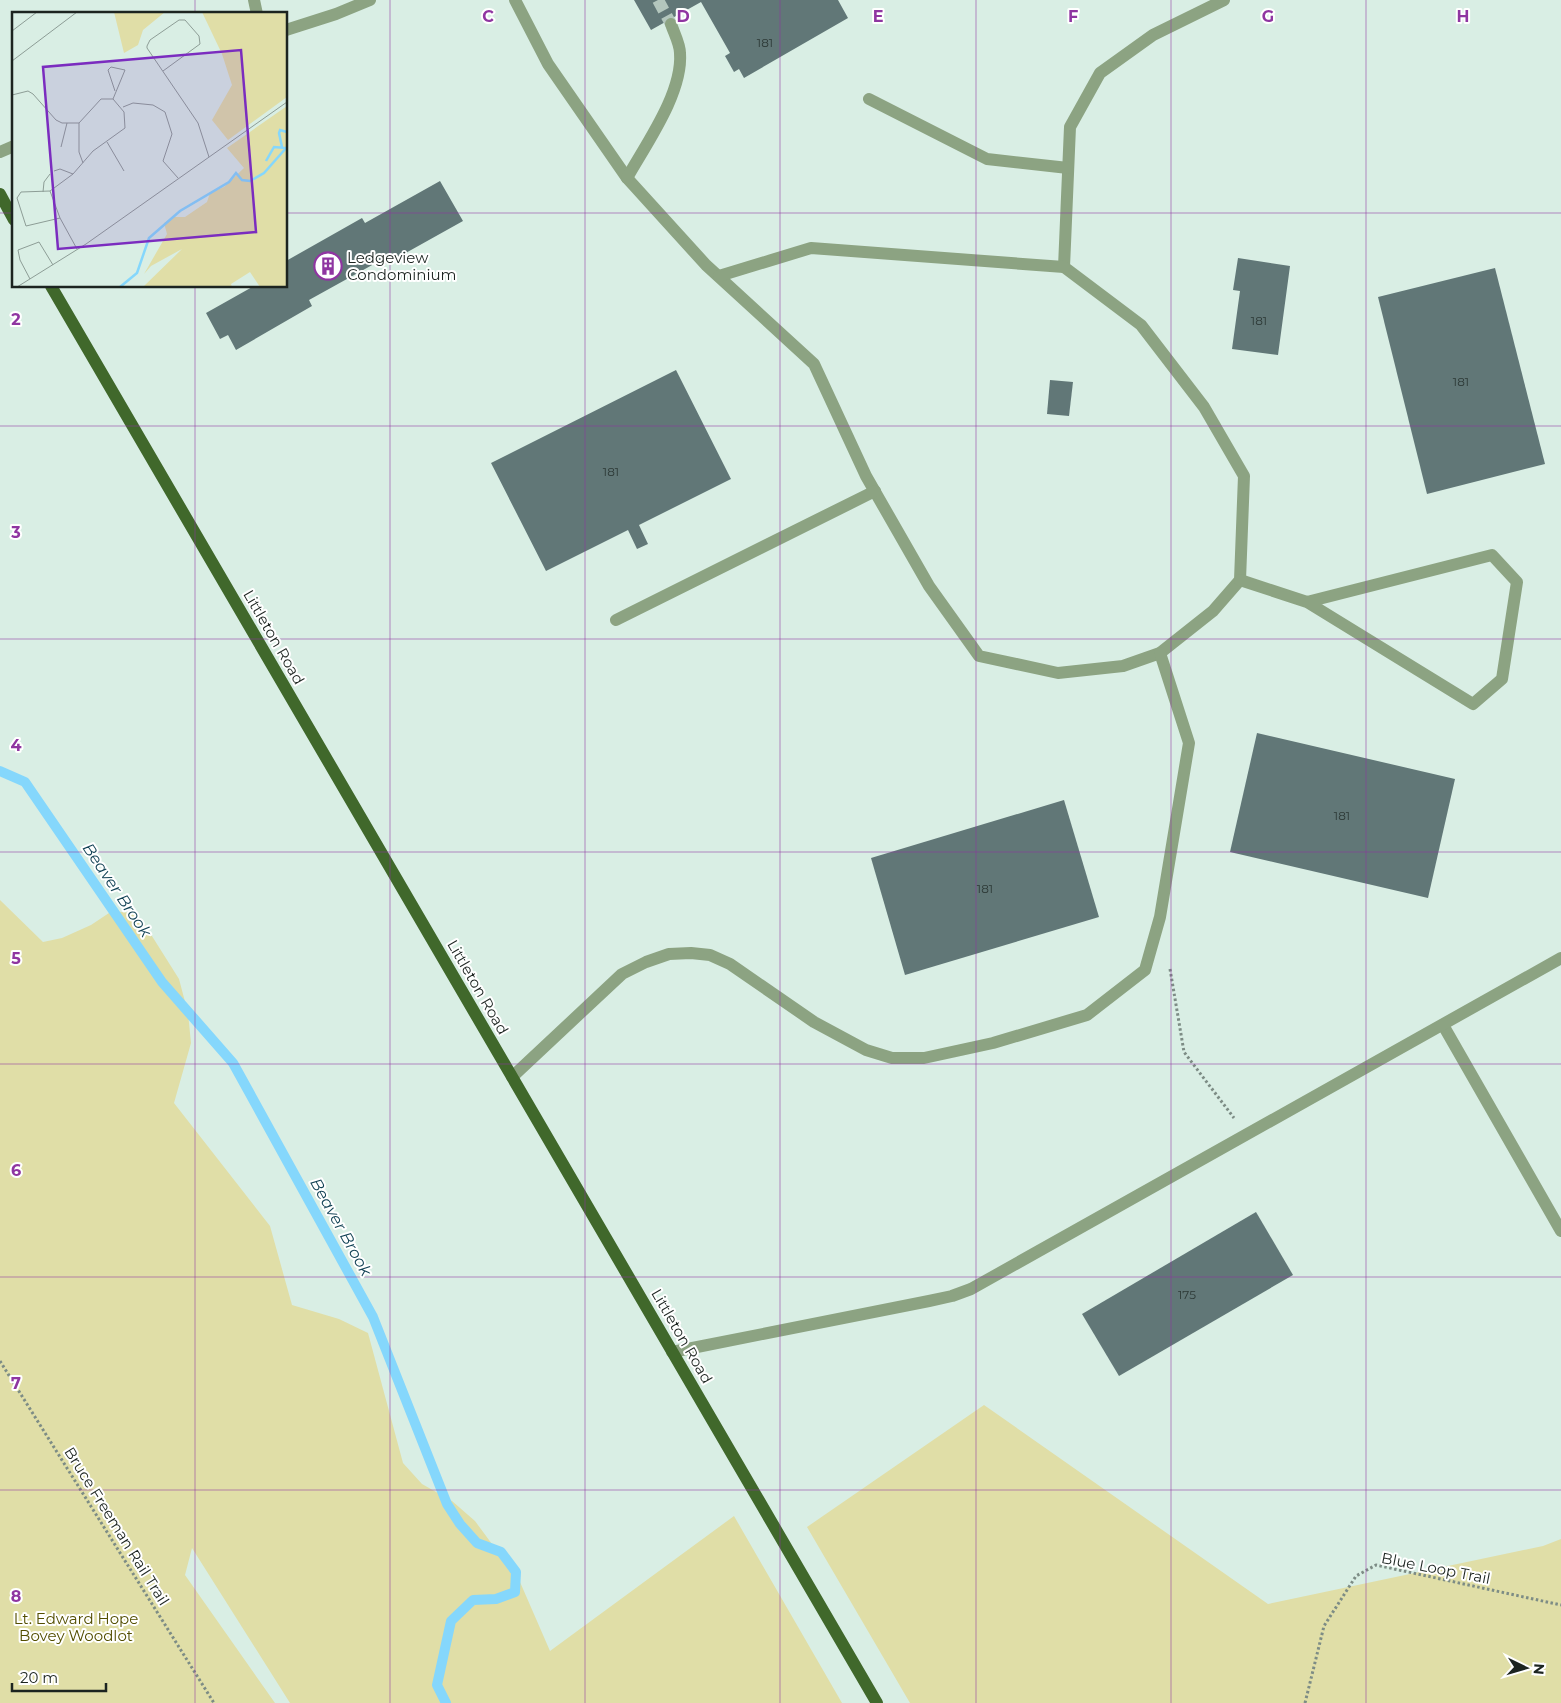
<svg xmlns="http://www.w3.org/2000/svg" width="1561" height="1703" viewBox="0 0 1561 1703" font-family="Montserrat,sans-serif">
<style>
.green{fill:#e0dea7}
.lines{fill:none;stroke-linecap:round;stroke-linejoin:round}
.stream{stroke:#85d7fc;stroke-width:10}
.building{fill:#617777}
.minor-tunnel{stroke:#b3c6bd;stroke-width:12;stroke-dasharray:12 6;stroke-linecap:butt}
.path{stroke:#7d8c85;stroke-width:3;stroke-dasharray:2.5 2.5;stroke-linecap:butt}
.minor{stroke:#8ca382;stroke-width:12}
.major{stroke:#40682b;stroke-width:12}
.grid{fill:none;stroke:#8f35a1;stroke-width:1;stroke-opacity:0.55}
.labels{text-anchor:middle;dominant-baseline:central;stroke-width:4;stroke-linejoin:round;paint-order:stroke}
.number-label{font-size:12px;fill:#2d3936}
.poi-label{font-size:15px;fill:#1c2420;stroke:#fff;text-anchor:start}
.street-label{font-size:15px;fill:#1c2420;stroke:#fff}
.park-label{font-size:15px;fill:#534e00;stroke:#fff}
.water-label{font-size:16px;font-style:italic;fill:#0e3f52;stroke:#fff}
.inset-river{fill:none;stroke:#85d7fc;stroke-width:2.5}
.inset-road{fill:none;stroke:#8d9d96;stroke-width:1}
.view{fill:#7b2cbf;fill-opacity:0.15;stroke:#7b2cbf;stroke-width:2.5}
.inset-edge{fill:none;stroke:#1c2420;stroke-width:2.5}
.grid-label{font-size:16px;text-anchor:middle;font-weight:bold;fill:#8f35a1;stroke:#fff;stroke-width:4;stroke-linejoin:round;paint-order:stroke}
</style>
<rect width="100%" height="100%" fill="#d9eee4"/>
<!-- green -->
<g class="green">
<path d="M0 900 43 942 62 938 91 925 112 911 131 913 145 925 179 979 188 1013 191 1043 174 1103 270 1226 292 1305 339 1319 368 1333 403 1463 422 1484 452 1501 475 1521 520 1582 550 1651 734 1516 842 1703H290L192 1548 185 1575 275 1703H0Z"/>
<path d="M984 1405 1268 1604 1543 1546 1561 1539V1703H910L807 1527Z"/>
</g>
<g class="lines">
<!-- stream -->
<path class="stream" d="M0 771 25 782 162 982 233 1063 373 1317 447 1504 460 1524 477 1543 501 1552 516 1572 515 1592 496 1599 473 1600 451 1621 437 1685 446 1703"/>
</g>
<!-- building -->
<g class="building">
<path d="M634 0H838L848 18 744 78 739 69 734 72 725 56 730 53 701 2 651 30Z"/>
<path d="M440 181 463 221 386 264 383 259 309 300 312 306 236 350 228 335 220 339 206 313 254 286H286V261L362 218 365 223Z"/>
<path d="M1238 258 1290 266 1278 355 1232 349 1240 291 1233 290Z"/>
<path d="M1495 268 1545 464 1427 494 1378 297Z"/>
<path d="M676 370 731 479 639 525 648 544 637 549 628 530 546 571 491 463Z"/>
<path d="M1050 380 1073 382 1069 416 1047 414Z"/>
<path d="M1257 733 1455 779 1428 898 1230 852Z"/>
<path d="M1064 800 1099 917 905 975 871 858Z"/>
<path d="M1256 1212 1293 1275 1119 1376 1082 1314Z"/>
</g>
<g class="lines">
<!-- minor-tunnel -->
<path class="minor-tunnel" d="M658 0 671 24"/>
<!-- path -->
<g class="path">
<path d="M1170 969 1184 1052 1234 1118"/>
<path d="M0 1361 214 1703"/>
<path d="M1305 1703 1324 1626 1356 1576 1376 1565 1561 1605"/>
</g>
<!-- minor -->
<g class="minor">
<path d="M254 0 257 14"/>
<path d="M515 0 548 64 627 178 706 265 814 364 866 476 929 586 979 656 1058 673 1123 666 1160 653 1213 611 1240 580 1244 476 1204 407 1141 325 1064 267 1070 127 1100 73 1153 35 1224 0"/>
<path d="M286 30 336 14 370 0"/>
<path d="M869 99 987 159 1068 168"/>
<path d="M0 152 14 146"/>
<path d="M627 178C646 144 683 93 680 53 680 44 674 33 671 24"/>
<path d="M719 276 811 248 1064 267"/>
<path d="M1240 580 1307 602 1473 704 1502 679 1517 582 1492 555 1307 602"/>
<path d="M616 620 875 491"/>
<path d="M1443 1025 1561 1231"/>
<path d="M512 1077 622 974 646 962 669 954 691 953 710 955 730 964 814 1022 866 1050 892 1058H924L993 1043 1087 1015 1145 970 1160 917 1189 743 1160 653"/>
<path d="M672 1352 929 1301 952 1296 971 1289 1561 958"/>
</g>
<!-- major -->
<g class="major">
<path d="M0 194 14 220"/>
<path d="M51 286 877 1703"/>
</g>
</g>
<!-- grid -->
<path class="grid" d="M195 0V14M390 0V1703M585 0V1703M780 0V1703M976 0V1703M1171 0V1703M1366 0V1703M0 213H14M286 213H1561M195 286V1703M0 426H1561M0 639H1561M0 852H1561M0 1064H1561M0 1277H1561M0 1490H1561"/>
<!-- icons -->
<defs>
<g id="building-ring" transform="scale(1.4375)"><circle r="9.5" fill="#fff" stroke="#8f35a1" stroke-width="1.5"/><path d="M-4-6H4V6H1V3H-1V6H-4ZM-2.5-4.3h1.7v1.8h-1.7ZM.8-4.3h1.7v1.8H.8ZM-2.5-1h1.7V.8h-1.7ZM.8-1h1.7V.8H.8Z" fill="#8f35a1"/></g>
</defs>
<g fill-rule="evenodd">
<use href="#building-ring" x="328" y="266"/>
</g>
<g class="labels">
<!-- number labels -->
<g class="number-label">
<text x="765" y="42">181</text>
<text x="1259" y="320">181</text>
<text x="1461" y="381">181</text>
<text x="611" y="471">181</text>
<text x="1342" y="815">181</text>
<text x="985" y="888">181</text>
<text x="1187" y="1294">175</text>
</g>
<!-- poi labels -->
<g class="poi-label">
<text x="347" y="257">Ledgeview<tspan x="347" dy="17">Condominium</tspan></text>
</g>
<!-- street labels -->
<g class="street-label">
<text transform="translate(274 637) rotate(60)">Littleton Road</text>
<text transform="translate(478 987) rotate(60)">Littleton Road</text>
<text transform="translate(682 1336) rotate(60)">Littleton Road</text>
<text transform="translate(117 1526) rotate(58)">Bruce Freeman Rail Trail</text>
<text transform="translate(1436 1568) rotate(11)">Blue Loop Trail</text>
</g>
<!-- park labels -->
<g class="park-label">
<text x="76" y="1618">Lt. Edward Hope<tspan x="76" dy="17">Bovey Woodlot</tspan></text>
</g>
<!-- water labels -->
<g class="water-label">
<text transform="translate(117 890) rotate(56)">Beaver Brook</text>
<text transform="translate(341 1227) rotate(61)">Beaver Brook</text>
</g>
</g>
<!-- overview -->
<g transform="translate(12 12)">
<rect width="275" height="275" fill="#d9eee4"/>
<path d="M102 0H153L131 18 126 33 112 41ZM190 0H275V85L216 128 200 108 220 73 210 42ZM275 94V275H248L238 260 219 272 220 275H131L170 237 139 254 132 262 155 222 152 211 162 205H173L195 190 198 181 212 175 232 156 215 136Z" fill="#e0dea7"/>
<path class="inset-river" d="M270 135 267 121 268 118 275 120M254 149 262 135 274 136M108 275 125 261 137 226 168 199 217 170 224 161 230 168 238 169 252 161 275 135"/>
<path class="inset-road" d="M0 19 25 0M0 49 65 0M151 59 188 32 187 24 173 8H167L138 28 135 34V36L186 111 197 145M0 83 16 79 21 82 44 108 50 111H67L89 87H101L112 100 113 116 81 139 61 162 38 179M101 87 113 58 99 55 96 58 103 79M111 95 121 91 141 93 153 100 160 122 151 149 166 166M67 111V140L71 151M95 130 112 159M49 135 55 111M42 159 48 157 61 162M31 180 32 170 38 162M48 206 38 179 9 180 5 186 14 214 48 206 65 237M18 267 8 248 6 238 27 230 41 253M5 275 74 232 275 90"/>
<path class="view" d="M229 38 244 220 46 237 31 55Z"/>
<rect width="275" height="275" class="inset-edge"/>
</g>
<g class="grid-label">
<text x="488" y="22">C</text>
<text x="683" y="22">D</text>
<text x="878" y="22">E</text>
<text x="1073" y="22">F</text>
<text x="1268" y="22">G</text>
<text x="1463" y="22">H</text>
<text x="16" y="325">2</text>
<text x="16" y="538">3</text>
<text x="16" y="751">4</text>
<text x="16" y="964">5</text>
<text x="16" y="1176">6</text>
<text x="16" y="1389">7</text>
<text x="16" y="1602">8</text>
</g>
<!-- north arrow -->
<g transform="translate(1526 1668) rotate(95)" stroke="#ffffff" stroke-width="4" paint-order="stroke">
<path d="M0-4L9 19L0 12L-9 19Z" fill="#1c2420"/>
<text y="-8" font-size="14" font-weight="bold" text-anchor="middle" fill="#1c2420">N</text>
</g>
<!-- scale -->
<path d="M12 1683v8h94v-8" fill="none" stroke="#1c2420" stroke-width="2.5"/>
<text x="20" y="1683" font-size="15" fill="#1c2420" stroke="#ffffff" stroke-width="4" paint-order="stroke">20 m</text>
</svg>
